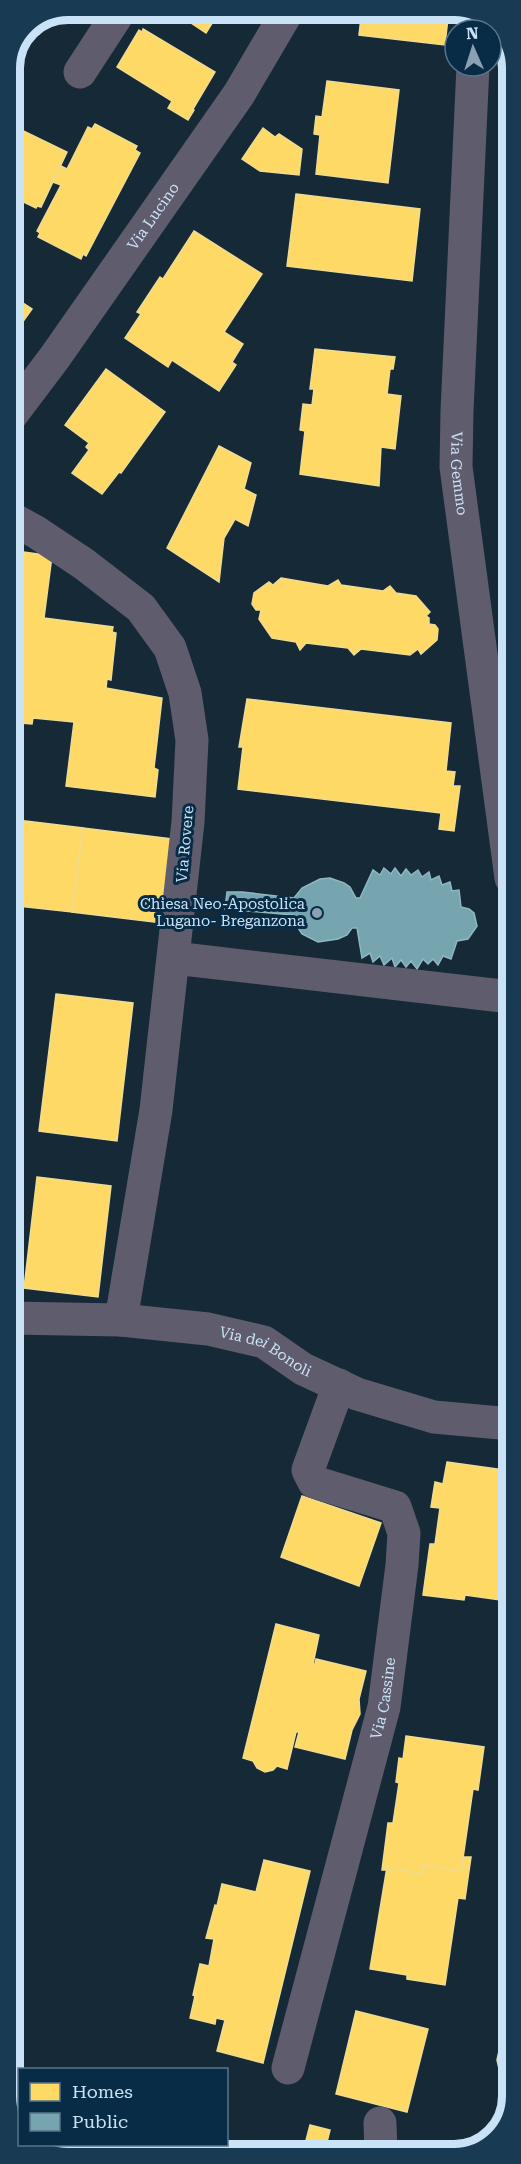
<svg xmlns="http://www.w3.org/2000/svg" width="521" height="2164" viewBox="0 0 521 2164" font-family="'Roboto Serif',serif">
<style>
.homes{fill:#ffd966;stroke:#efdc91;stroke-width:1.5}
.public{fill:#76a5af;stroke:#8fb7c4;stroke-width:1.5}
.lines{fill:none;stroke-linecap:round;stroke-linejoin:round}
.minor{stroke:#5f5c6d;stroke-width:33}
.poi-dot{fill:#8ba1b3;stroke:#082c45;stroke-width:2}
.labels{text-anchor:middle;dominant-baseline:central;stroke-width:6;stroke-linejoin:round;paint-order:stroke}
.street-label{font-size:15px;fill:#cae2f6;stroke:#082c45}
.poi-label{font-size:15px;fill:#cae2f6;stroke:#082c45;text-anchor:end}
.rim{fill:none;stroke:#cae2f6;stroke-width:8}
</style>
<rect width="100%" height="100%" fill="#162937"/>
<!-- homes -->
<g class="homes">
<path d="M170 9H221L206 33Z"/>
<path d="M362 9H449L445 45 359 35Z"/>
<path d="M46 18 39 34 26 28V26Z"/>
<path d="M143 29 215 72 193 109 194 110 188 120 168 108 172 101 117 67 139 30 142 32Z"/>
<path d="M327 81 399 90 388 183 316 174 320 135 314 134 316 116 322 117Z"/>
<path d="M9 124 67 152 41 207 37 206 36 208 9 195Z"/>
<path d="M95 124 137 146 135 150 140 153 86 256 83 254 81 259 38 237 40 233 37 231 61 185 53 182 61 166 67 169 88 127 92 129Z"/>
<path d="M263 128 275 137 279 134 302 149 299 175 260 171 242 159Z"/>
<path d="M296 194 420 209 412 281 287 266Z"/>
<path d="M194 231 262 274 224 332 243 344 232 362 236 365 219 391 172 360 168 367 125 338 141 314 137 312 160 277 163 279Z"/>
<path d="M9 294 32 309 9 341Z"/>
<path d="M315 349 395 357 393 369H390L387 394 401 396 395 449 381 447 379 486 300 474 305 431 300 430 303 404 312 405 314 389H310Z"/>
<path d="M106 369 165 412 121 473 119 472 102 494 72 473 89 450 86 447 89 443 65 425Z"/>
<path d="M219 446 251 463 244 489 256 495 248 526 235 519 224 538 219 582 167 548Z"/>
<path d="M9 550 52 556 44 618 113 627 112 632 116 633 111 680 107 679 106 688 162 698 154 768 158 770 155 797 66 786 74 722 33 718 32 724 9 722V675L13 651 9 650Z"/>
<path d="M281 578 328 586 338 580 341 585 383 591 390 586 396 593 416 596 430 612 426 616 429 618V624L435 625 438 629 437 640 421 654 418 649 410 655 361 649 354 655 348 648 306 643 300 650 296 642 272 638 259 619 261 610H256L252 604 254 593 269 582 273 585Z"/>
<path d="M247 699 451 723 446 771 455 772 453 786H460L454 831 439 829 441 813 238 789 243 747H239Z"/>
<path d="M9 819 83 828 72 912 9 905Z"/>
<path d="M83 828 172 839 162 923 72 912Z"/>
<path d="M56 994 133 1003 117 1141 39 1131Z"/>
<path d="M9 996 21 997 10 1093Z"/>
<path d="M37 1177 111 1186 98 1297 24 1288Z"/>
<path d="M447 1462 512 1471V1519L500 1600 465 1595 464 1600 423 1595 430 1544H435L440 1508 431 1507 435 1482 443 1484Z"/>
<path d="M302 1496 381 1523 359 1586 281 1557Z"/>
<path d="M276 1624 319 1635 313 1664H315L316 1659 366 1671 359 1699 360 1714 352 1730 345 1759 295 1747 299 1732H296L287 1769 277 1766 273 1770 265 1772 257 1768 253 1761 243 1758Z"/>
<path d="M406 1736 484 1747 478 1790 473 1789 461 1872 423 1865 422 1874 387 1867 386 1870H382L388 1823H393L399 1783 396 1782 399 1758 403 1759Z"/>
<path d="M464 1857H471L465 1899 458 1898 445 1985 407 1979V1975L370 1969 387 1867 422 1874 423 1865 461 1872Z"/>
<path d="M264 1860 310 1871 263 2063 217 2051 225 2020 216 2018 215 2024 190 2018 195 1996 193 1995 200 1964 209 1966 214 1939 206 1938 215 1905 217 1906 222 1884 256 1892Z"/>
<path d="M507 1978 512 1979V2096L510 2089 501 2077 497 2060 499 2051 504 2041Z"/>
<path d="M356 2011 428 2029 407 2112 336 2094Z"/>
<path d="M310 2125 330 2130 324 2154 303 2152Z"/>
</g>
<!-- public -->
<path class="public" d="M384 868 391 874 395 868 401 876 406 869 411 875 418 870 422 877 429 872 431 880 439 876 442 885 450 882 452 891 459 890 461 907 469 909 474 913 477 926 468 939 457 941 451 959 443 956 438 965 433 959 428 964 423 959 417 969 411 961 406 967 401 960 395 967 392 958 384 965 380 956 373 962 370 953 362 958 357 928H352L347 935 338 939 318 942 302 934 296 925 293 915 225 909 227 892H242L294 898 302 888 320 879 330 878 344 883 350 887 356 898H360L373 870 380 875Z"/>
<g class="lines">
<!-- minor -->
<g class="minor">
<path d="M475 30V16"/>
<path id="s1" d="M473 66 457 411 456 467 511 878"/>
<path d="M80 72 121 9"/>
<path id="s2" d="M9 418 55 357 239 94 289 9"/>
<path d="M9 517 36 532 84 564 141 608 170 648 185 693 192 740 188 822 156 1110 121 1320"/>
<path d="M174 958 511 997"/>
<path id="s3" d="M10 1318 121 1320 208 1329 264 1342 303 1369 357 1394 434 1417 512 1424"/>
<path id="s4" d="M288 2068 384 1707 402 1565 404 1533 395 1507 314 1482 308 1470 339 1385"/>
<path d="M380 2123 381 2154"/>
</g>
</g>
<!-- markers -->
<circle class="poi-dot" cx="317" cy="913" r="6"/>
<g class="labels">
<!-- street labels -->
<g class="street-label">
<text stroke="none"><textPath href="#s2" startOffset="248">Via Lucino</textPath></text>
<text stroke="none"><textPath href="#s1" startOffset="408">Via Gemmo</textPath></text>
<text transform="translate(185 844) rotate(-85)">Via Rovere</text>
<text stroke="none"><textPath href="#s3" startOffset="261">Via dei Bonoli</textPath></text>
<text stroke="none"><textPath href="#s4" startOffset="382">Via Cassine</textPath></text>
</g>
<!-- poi labels -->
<g class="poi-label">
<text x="305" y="904">Chiesa Neo-Apostolica<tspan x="305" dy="17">Lugano- Breganzona</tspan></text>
</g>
</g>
<!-- crop -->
<path d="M0 0H521V2164H0ZM68 20H454A48 48 0 0 1 502 68V2096A48 48 0 0 1 454 2144H68A48 48 0 0 1 20 2096V68A48 48 0 0 1 68 20Z" fill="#183b53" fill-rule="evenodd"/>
<path class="rim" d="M68 20H454A48 48 0 0 1 502 68V2096A48 48 0 0 1 454 2144H68A48 48 0 0 1 20 2096V68A48 48 0 0 1 68 20Z"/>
<!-- legend -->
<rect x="18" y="2068" width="210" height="78" fill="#082c45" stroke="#56758c" stroke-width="1.5"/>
<rect x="30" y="2083" width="30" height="18" fill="#ffd966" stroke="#56758c" stroke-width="1.5"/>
<text x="72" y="2098" font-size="18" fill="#cae2f6">Homes</text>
<rect x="30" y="2113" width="30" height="18" fill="#76a5af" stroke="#56758c" stroke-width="1.5"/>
<text x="72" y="2128" font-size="18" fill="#cae2f6">Public</text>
<!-- north arrow -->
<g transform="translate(473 48) rotate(357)"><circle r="28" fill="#082c45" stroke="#56758c" stroke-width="1.5"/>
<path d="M0-4.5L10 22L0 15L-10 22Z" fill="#8ba1b3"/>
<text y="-9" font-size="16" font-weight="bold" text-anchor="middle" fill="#cae2f6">N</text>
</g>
</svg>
